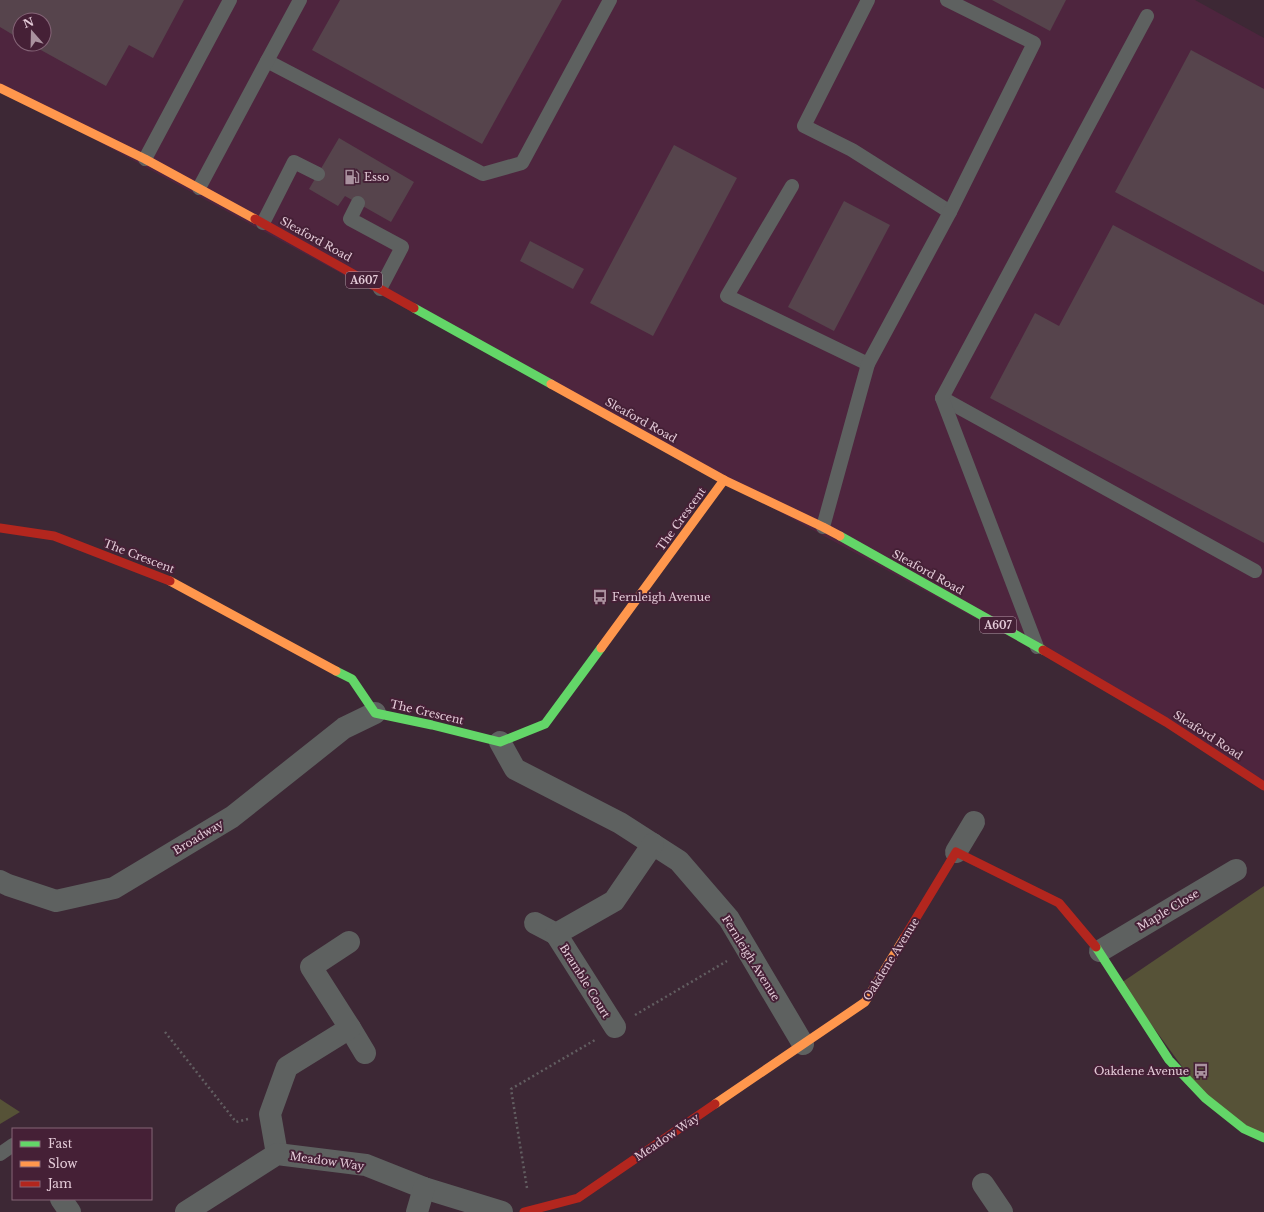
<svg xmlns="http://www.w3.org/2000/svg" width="1264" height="1212" viewBox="0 0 1264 1212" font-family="'Libre Baskerville',serif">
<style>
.built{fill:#4e253e;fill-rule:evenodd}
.green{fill:#565237}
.building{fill:#56444c}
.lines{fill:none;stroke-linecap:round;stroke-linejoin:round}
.path{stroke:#625e61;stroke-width:2.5;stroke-dasharray:2 3;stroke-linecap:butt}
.lane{stroke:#5e6160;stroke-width:14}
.street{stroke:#5e6160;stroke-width:22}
.fast{stroke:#63d668;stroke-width:9}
.slow{stroke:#ff974d;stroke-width:9}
.jam{stroke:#b3261e;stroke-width:9}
.labels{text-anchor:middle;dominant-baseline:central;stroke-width:4;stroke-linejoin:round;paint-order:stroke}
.shield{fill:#452036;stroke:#b498a7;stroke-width:1}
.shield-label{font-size:10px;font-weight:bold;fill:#e4cbd8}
.poi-label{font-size:11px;fill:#e4cbd8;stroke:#452036;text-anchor:start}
.street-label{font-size:11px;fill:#e4cbd8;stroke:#452036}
</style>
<rect width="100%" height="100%" fill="#3d2835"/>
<!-- built -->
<path class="built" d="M0 0H1195L1264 38V786L1166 722 0 88ZM20 20H44V44H20Z"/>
<!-- green -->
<g class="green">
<path d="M1264 886V1138L1205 1098 1121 983Z"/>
<path d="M0 1099 20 1112 0 1124Z"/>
</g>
<!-- building -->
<g class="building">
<path d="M0 0H184L153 58 129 45 106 86 30 44H44V20H20V39L0 27Z"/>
<path d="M340 0H562L482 144 312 50Z"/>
<path d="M992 0H1066L1050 31Z"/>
<path d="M1191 50 1264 89V272L1115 192Z"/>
<path d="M339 138 414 182 391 222 345 196 338 206 309 189Z"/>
<path d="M674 145 737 178 653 336 590 303Z"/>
<path d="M844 201 890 225 834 331 788 307Z"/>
<path d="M1113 225 1264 305V543L990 398 1035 313 1059 326Z"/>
<path d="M530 241 584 269 573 289 520 261Z"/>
</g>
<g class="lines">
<!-- path -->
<g class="path">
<path d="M635 1015 727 961"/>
<path d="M165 1032 236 1122 248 1119"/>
<path d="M527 1188 511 1089 595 1040"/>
</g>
<!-- lane -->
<g class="lane">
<path d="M868 0 804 126 852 150 950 212"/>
<path d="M267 61 483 174 522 163 610 0"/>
<path d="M145 159 230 0"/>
<path d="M792 186 727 296 868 364"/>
<path d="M199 188 267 61 300 0"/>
<path d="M358 203 350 219 402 247 380 289"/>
<path d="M263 223 294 162 318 174"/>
<path d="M942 398 1255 571"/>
<path d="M823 527 868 364 950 212 1034 43 947 0"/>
<path d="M1037 647 942 398 1147 16"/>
<path d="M0 1154 13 1145"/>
</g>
<!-- street -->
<g class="street">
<path d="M500 742 515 769 620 823 679 861 729 919 803 1044"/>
<path d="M956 852 974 822"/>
<path d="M0 881 8 885 56 901 114 888 232 817 344 728 375 713"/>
<path d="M535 923 556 934"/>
<path d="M1100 951 1236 870"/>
<path d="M615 1027 556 934 614 901 653 844"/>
<path d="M350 1028 365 1053"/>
<path d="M277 1154 270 1114 287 1067 350 1028 311 967 349 942"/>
<path d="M983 1184 1002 1212"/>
<path d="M61 1199 70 1212"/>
<path d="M186 1212 277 1154 366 1165 424 1188 502 1212"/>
<path d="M417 1212 424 1188"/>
</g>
<!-- fast -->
<g class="fast">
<path d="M414 308 551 384"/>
<path d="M840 536 1043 650"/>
<path d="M336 671 352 679 375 713 432 725 500 742 545 724 601 648"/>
<path d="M1096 947 1169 1060 1205 1098 1244 1129 1264 1138"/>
</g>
<!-- slow -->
<g class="slow">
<path d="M0 88 145 159 255 219"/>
<path d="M551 384 724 480 823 527 840 536"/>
<path d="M170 581 336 671"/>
<path d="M601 648 724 480"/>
<path d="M715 1104 865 1002 904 938"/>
</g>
<!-- jam -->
<g class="jam">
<path d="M255 219 414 308"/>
<path d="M0 528 54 536 170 581"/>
<path d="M1043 650 1166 722 1264 786"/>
<path d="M904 938 956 852 1059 903 1096 947"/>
<path d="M524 1212 578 1198 715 1104"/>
</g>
</g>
<!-- icons -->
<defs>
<g id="fuel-bare" transform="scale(1.2)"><path d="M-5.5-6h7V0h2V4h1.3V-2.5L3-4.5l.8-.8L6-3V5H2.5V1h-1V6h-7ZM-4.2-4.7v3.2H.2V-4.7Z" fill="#aa929f" stroke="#452036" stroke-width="2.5" paint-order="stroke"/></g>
<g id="bus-bare" transform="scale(1.2)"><path d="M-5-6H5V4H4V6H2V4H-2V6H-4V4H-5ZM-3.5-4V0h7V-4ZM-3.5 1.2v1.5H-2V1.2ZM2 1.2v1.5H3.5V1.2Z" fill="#aa929f" stroke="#452036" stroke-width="2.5" paint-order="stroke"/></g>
</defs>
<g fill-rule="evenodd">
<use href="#fuel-bare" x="352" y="177"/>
<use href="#bus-bare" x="600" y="597"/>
<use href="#bus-bare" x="1201" y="1071"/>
</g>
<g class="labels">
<!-- shield labels -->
<g class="shield">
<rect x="346" y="272" width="36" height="16" rx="3"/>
<rect x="980" y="617" width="36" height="16" rx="3"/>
</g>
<g class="shield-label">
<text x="364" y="280">A607</text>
<text x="998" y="625">A607</text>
</g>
<!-- poi labels -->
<g class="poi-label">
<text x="364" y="177">Esso</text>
<text x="612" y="597">Fernleigh Avenue</text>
<text x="1189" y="1071" text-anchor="end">Oakdene Avenue</text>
</g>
<!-- street labels -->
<g class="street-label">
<text transform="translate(316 239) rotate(29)">Sleaford Road</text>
<text transform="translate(641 420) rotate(29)">Sleaford Road</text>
<text transform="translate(681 519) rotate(-54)">The Crescent</text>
<text transform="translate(139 556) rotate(21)">The Crescent</text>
<text transform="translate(928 572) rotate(29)">Sleaford Road</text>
<text transform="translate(427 712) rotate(13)">The Crescent</text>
<text transform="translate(1208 735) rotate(33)">Sleaford Road</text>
<text transform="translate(198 837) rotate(-31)">Broadway</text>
<text transform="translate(1168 910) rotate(-31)">Maple Close</text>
<text transform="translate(751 958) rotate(58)">Fernleigh Avenue</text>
<text transform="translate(891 959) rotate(-58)">Oakdene Avenue</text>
<text transform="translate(585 981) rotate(58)">Bramble Court</text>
<text transform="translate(667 1137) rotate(-34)">Meadow Way</text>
<text transform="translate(327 1161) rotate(8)">Meadow Way</text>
</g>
</g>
<!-- legend -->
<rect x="12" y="1128" width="140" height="72" fill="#452036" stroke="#856477"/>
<rect x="20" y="1141" width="20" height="6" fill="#63d668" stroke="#856477"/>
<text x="48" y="1148" font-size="12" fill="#e4cbd8">Fast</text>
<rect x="20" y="1161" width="20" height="6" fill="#ff974d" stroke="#856477"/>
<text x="48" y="1168" font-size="12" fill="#e4cbd8">Slow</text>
<rect x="20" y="1181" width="20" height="6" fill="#b3261e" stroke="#856477"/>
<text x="48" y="1188" font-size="12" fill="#e4cbd8">Jam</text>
<!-- north arrow -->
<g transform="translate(32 32) rotate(340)"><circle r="19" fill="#452036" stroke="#856477"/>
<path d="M0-3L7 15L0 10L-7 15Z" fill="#aa929f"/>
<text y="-6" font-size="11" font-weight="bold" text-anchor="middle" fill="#e4cbd8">N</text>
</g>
</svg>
